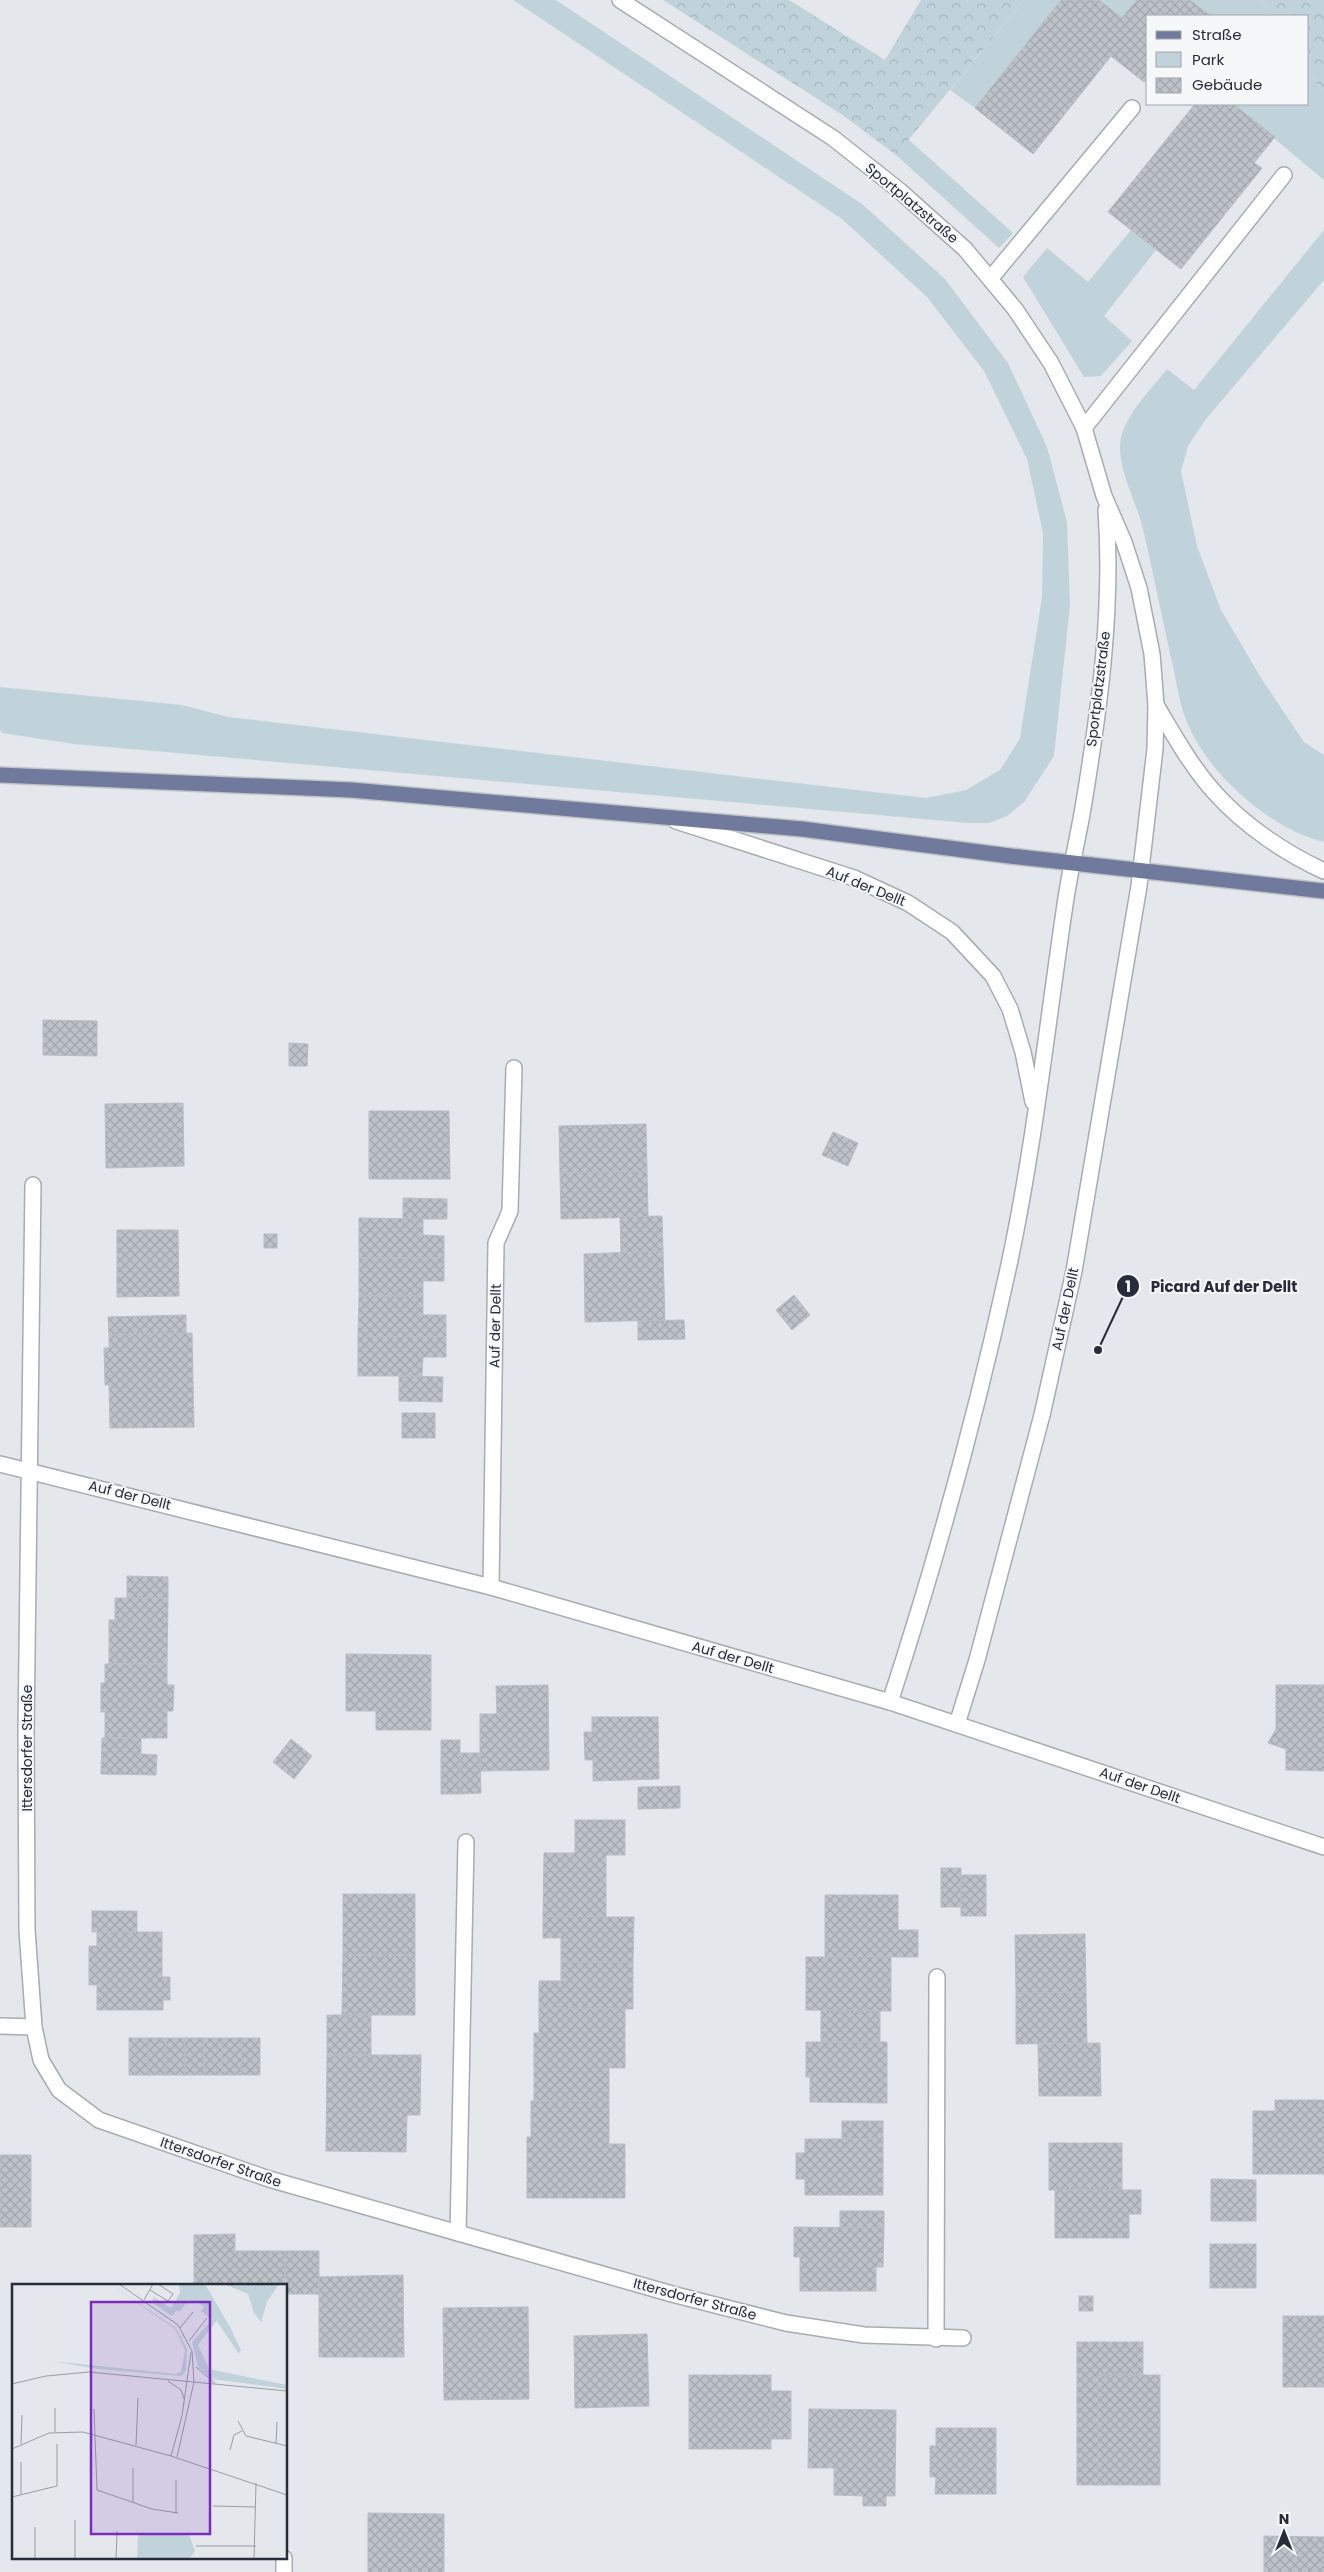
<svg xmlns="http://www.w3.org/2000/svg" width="1324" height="2572" viewBox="0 0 1324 2572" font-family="Poppins,sans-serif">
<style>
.green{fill:#c0d3da}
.forest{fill:url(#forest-crowns)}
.building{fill:url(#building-cross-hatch);stroke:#b8bdc5}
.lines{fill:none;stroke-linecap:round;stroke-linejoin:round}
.minor-casing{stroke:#a7acb3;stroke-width:18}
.major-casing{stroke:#c2c4c8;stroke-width:18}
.minor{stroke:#fff;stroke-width:15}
.major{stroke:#6f7a9c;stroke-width:15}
.labels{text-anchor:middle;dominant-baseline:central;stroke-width:4;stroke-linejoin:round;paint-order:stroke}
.street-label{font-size:14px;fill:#262c3b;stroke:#f5f7f9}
.inset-road{fill:none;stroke:#989da5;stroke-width:1}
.view{fill:#7b2cbf;fill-opacity:0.15;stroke:#7b2cbf;stroke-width:2.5}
.inset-edge{fill:none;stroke:#262c3b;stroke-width:2.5}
.leader{fill:none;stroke:#262c3b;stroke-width:2}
.callout-dot{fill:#262c3b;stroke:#f5f7f9;stroke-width:2}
.mark-label{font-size:15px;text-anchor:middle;font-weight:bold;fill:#fff}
.callout-label{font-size:15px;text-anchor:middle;font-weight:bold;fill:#262c3b;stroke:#f5f7f9;stroke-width:4;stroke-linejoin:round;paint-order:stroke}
</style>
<defs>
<pattern id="forest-crowns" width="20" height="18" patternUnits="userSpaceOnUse" patternTransform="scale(1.25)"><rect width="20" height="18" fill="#c0d3da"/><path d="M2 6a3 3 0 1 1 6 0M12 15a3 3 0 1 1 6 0" fill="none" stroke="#a5b5bc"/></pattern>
<pattern id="building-cross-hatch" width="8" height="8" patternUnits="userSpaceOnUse" patternTransform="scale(1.25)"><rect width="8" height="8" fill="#bdc2c9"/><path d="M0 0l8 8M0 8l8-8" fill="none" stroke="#a2a7ae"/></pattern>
</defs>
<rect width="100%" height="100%" fill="#e4e8ec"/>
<!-- green -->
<g class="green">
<path d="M513 0H556L862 204 945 279 1008 363 1047 447 1067 522 1070 605 1054 756 1024 802 1007 816 989 823H968L74 744 2 733 0 730V687L182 705 228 717 926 798 966 790 1000 770 1020 738 1042 597 1043 533 1027 459 984 371 927 297 842 219Z"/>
<path d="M1024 0H1061L975 108 950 90Z"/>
<path d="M1099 0H1137L1122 18Z"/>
<path d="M1190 0H1261L1272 16H1211Z"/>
<path d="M1308 70 1324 94V180L1233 104H1308Z"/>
<path d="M908 139 1013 233 999 248 896 155Z"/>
<path d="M1131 230 1156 250 1104 316 1132 341 1101 376 1084 377 1023 277 1047 248 1088 282Z"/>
<path d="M1324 230V280L1206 419 1188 446 1181 471 1197 546 1221 610 1263 681 1304 742 1324 755V842C1269 829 1204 771 1185 717 1178 699 1176 677 1171 658 1162 616 1153 574 1144 533 1138 504 1115 466 1121 438 1127 412 1151 390 1167 369L1194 390Z"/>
</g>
<!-- forest -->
<g class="forest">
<path d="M663 0H789L885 60 921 0H1024L896 155 841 114Z"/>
<path d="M1261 0H1324V94L1308 70V16H1272Z"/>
</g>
<!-- building -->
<g class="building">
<path d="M1061 0H1099L1122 18 1137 0H1190L1211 16H1148V78L1144 82 1111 56 1033 154 975 108Z"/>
<path d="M1195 104H1233L1275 137 1254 163 1262 168 1181 269 1108 212Z"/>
<path d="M43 1020 97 1021V1056L43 1055Z"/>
<path d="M289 1043 308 1044 307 1066H289Z"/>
<path d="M183 1103 184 1166 106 1168 105 1104Z"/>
<path d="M369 1111H449L450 1179H369Z"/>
<path d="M646 1124 647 1171 560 1173 559 1126Z"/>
<path d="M833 1132 858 1143 848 1166 822 1155Z"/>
<path d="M647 1171 648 1217 561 1219 560 1173Z"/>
<path d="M403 1198 447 1199V1219H403Z"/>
<path d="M662 1216 663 1251 621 1253 620 1217Z"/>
<path d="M359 1218 423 1219V1235L444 1236V1258H359Z"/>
<path d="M117 1230H178L179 1296 117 1297Z"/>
<rect x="264" y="1234" width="13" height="14"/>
<path d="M663 1251 665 1320 585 1322 584 1254Z"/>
<path d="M359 1258H444V1281H423V1296H359Z"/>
<path d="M794 1295 810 1315 792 1330 776 1310Z"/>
<path d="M359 1296H423V1315H446V1337H358Z"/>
<path d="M186 1315V1333L109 1335 108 1317Z"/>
<path d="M684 1320 685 1339 638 1340V1321Z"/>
<path d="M192 1333 194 1427 110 1428 109 1385H105L104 1348H109V1335Z"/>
<path d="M358 1337H446V1357H423L422 1376H358Z"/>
<path d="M399 1376 443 1377 442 1402 399 1401Z"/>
<rect x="402" y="1413" width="33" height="25"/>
<path d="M127 1576 168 1577V1598H127Z"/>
<path d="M115 1598H168L167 1664H109V1620H115Z"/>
<path d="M346 1654 431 1655V1730H376V1711H346Z"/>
<path d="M105 1664H167V1685H174L173 1711H167V1738H105V1712H101V1683H105Z"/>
<path d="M548 1685 549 1770 480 1771V1714H497L496 1686Z"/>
<path d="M1276 1685H1324V1771L1286 1770V1749L1268 1743 1276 1729Z"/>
<path d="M592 1717H658L659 1779 593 1781V1760H585L584 1732H592Z"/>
<path d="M102 1738H141V1754L157 1755 156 1775 101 1774Z"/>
<path d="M291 1739 312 1756 294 1779 273 1762Z"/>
<rect x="441" y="1740" width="19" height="54"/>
<path d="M460 1753H480L481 1793 460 1794Z"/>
<path d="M680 1786V1808L638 1809V1787Z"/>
<path d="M575 1820H625V1855H606V1917H543L544 1853H575Z"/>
<rect x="941" y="1868" width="20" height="39"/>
<rect x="961" y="1875" width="25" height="41"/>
<rect x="343" y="1894" width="72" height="61"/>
<path d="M825 1895H898V1930H918V1957H825Z"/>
<rect x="92" y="1911" width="45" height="21"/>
<path d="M543 1917H634L633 1962H561V1938H543Z"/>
<path d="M97 1932H162V1977H170V2000H163V2010H97V1985H89V1946H97Z"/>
<path d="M1085 1934 1086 1992 1016 1993 1015 1935Z"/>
<path d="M343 1955H415V2015H342Z"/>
<path d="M806 1957H891V2011L806 2010Z"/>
<path d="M561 1962H633V2009L539 2008V1981H561Z"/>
<path d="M1086 1992 1087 2043 1016 2044V1993Z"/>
<path d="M539 2008 625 2009V2068H609V2101H534V2033H539Z"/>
<path d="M821 2010 880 2011V2042H821Z"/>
<rect x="327" y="2015" width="44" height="40"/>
<rect x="129" y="2038" width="19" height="37"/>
<rect x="148" y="2038" width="18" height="37"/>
<rect x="166" y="2038" width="19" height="37"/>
<rect x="185" y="2038" width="19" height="37"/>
<rect x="204" y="2038" width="18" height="37"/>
<path d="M222 2038H242L241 2075H222Z"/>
<path d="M242 2038H260V2075H241Z"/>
<path d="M806 2042H887V2103L810 2102V2077H806Z"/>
<path d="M1100 2043 1101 2096H1039L1038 2044Z"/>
<path d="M327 2055H421L420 2115H407L406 2152 326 2151Z"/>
<path d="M1275 2100H1324V2174H1253V2111H1275Z"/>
<path d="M531 2101H609V2144H625V2198H527V2137H531Z"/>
<rect x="842" y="2121" width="41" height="18"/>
<path d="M805 2139H883V2195H805V2179H796V2153H805Z"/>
<rect x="1049" y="2143" width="73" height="47"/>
<rect x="0" y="2155" width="31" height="72"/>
<path d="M1211 2179 1256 2180V2221H1211Z"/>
<path d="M1055 2190H1141V2214H1129V2238H1055Z"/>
<path d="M840 2211H884V2228L840 2227Z"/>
<path d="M794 2227 884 2228 883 2267H876V2291H800V2257H794Z"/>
<path d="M235 2234V2251H285V2286H194V2235Z"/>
<rect x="1210" y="2244" width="46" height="44"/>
<path d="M285 2251H319V2294H286Z"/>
<path d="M403 2275 404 2357H319V2277Z"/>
<rect x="1079" y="2296" width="14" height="15"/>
<path d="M528 2307 529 2399 444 2400 443 2308Z"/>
<rect x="1283" y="2316" width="41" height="71"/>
<path d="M647 2334 649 2406 575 2408 574 2336Z"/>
<path d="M1077 2342H1143V2375H1098V2485H1077Z"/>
<rect x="689" y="2375" width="82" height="74"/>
<rect x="1098" y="2375" width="62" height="110"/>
<rect x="771" y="2391" width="20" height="48"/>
<path d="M809 2409 896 2410 895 2496H886V2506H863V2496L834 2495V2468H808Z"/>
<path d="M936 2428H996V2494H935L936 2477H930V2446H936Z"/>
<path d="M368 2513 444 2514V2572H368Z"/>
<path d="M1264 2536 1324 2537V2572H1264Z"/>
</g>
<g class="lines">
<!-- minor casing -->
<g class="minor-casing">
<g id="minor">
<path d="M620 0 833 138 900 191 965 249 1015 309 1051 363 1084 428 1104 496 1124 542 1139 588 1152 654 1156 705 1155 749 1139 886 1074 1271 1042 1415 977 1660 957 1724"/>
<path d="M990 279 1132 108"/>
<path d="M1084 428 1284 175"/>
<path d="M1156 705C1174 735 1192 768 1216 794 1245 826 1285 853 1324 871"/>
<path d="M676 821 854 878 908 903 952 932 993 976 1010 1009 1023 1052 1033 1102"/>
<path d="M33 1185 26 1731 27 1930 34 2027 41 2060 59 2090 99 2120 269 2179 672 2294 786 2323 864 2335 963 2338"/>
<path d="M0 1464 491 1587 890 1702 1324 1847"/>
<path d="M491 1587 496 1243 510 1211 514 1068"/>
<path d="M890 1702C937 1558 978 1409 1010 1260 1035 1141 1048 1018 1066 898 1071 865 1079 834 1084 802 1100 705 1113 607 1106 510"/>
<path d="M0 2026 34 2027"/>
<path d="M458 2233 466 1842"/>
<path d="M936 2339 937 1977"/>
<path d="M284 2572V2558"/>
</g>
</g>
<!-- major casing -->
<g class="major-casing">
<path id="major" d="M0 775 351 790 802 829 1010 856 1324 891"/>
</g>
<!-- minor -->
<use href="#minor" class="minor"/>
<!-- major -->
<use href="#major" class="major"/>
</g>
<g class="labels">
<!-- street labels -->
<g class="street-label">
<text transform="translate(912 203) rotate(40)">Sportplatzstraße</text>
<text transform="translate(1098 689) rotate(-83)">Sportplatzstraße</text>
<text transform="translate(866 886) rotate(22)">Auf der Dellt</text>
<text transform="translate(1065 1309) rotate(-78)">Auf der Dellt</text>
<text transform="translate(495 1326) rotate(-89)">Auf der Dellt</text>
<text transform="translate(130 1495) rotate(14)">Auf der Dellt</text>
<text transform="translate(733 1657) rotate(16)">Auf der Dellt</text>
<text transform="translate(27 1748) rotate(-90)">Ittersdorfer Straße</text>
<text transform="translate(1140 1785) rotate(19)">Auf der Dellt</text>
<text transform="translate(221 2162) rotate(19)">Ittersdorfer Straße</text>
<text transform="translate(695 2299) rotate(15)">Ittersdorfer Straße</text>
</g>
</g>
<!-- overview -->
<g transform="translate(12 2284)">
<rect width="275" height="275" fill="#e4e8ec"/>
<path d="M98 0 164 44 175 65 174 86 170 92 86 85 40 77 163 90 169 88 173 66 163 45ZM183 4 205 36 186 61 197 85 275 101V105L200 95 186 83 180 58 200 36 189 27 192 23 184 16 180 20 176 17 167 28 165 26Z" fill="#c0d3da"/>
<path d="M167 0H193L218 43 229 66 227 70 183 5 160 32 139 18 142 13 159 24 168 9ZM212 0H267L255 18 249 38 242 29 236 10Z" fill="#c0d3da"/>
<path d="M177 250 183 267 177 275H125L126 251Z" fill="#c0d3da"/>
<path class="inset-road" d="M107 0 166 41 180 67 182 98 165 173M138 6 156 17 161 10 146 0M132 16 141 0M168 44 181 28M177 57 195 34M184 83 203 99M156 97 169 106 172 115M0 100 34 92 77 88 275 107M82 125 85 206 140 225 166 229M226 137 234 152 275 162M43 148V124M9 160 10 131M264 160 265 138M124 161 126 114M0 165 37 149 71 148 159 172 275 211M218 166 222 151 230 147M159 172 170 132 179 68M9 178V210M0 213 45 202V160M121 219V184M201 222 244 223M164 229V196M184 262H244M23 275V243M63 275V236M104 275 105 247M242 275 244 199"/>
<path class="view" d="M79 18H198V250H79Z"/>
<rect width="275" height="275" class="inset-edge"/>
</g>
<!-- callouts -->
<path class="leader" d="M1098 1350L1128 1286"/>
<g class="callout-dot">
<circle cx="1098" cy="1350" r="5"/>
<circle cx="1128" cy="1286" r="12"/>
</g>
<g class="mark-label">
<text x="1128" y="1292">1</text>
</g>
<g class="callout-label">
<text x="1224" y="1292">Picard Auf der Dellt</text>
</g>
<!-- legend -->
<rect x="1146" y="15" width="162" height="90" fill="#f5f7f9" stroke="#a2a6ad"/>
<rect x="1156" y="31" width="25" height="8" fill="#6f7a9c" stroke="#a2a6ad"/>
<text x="1192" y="40" font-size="15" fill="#262c3b">Straße</text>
<rect x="1156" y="52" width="25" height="15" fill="#c0d3da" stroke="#a2a6ad"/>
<text x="1192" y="65" font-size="15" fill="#262c3b">Park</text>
<rect x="1156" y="78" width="25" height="15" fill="url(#building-cross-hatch)" stroke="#a2a6ad"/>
<text x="1192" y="90" font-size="15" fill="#262c3b">Gebäude</text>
<!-- north arrow -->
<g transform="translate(1284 2532)" stroke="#f5f7f9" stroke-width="4" paint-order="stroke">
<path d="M0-4L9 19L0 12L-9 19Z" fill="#262c3b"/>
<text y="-8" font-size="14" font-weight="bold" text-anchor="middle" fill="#262c3b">N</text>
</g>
</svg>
